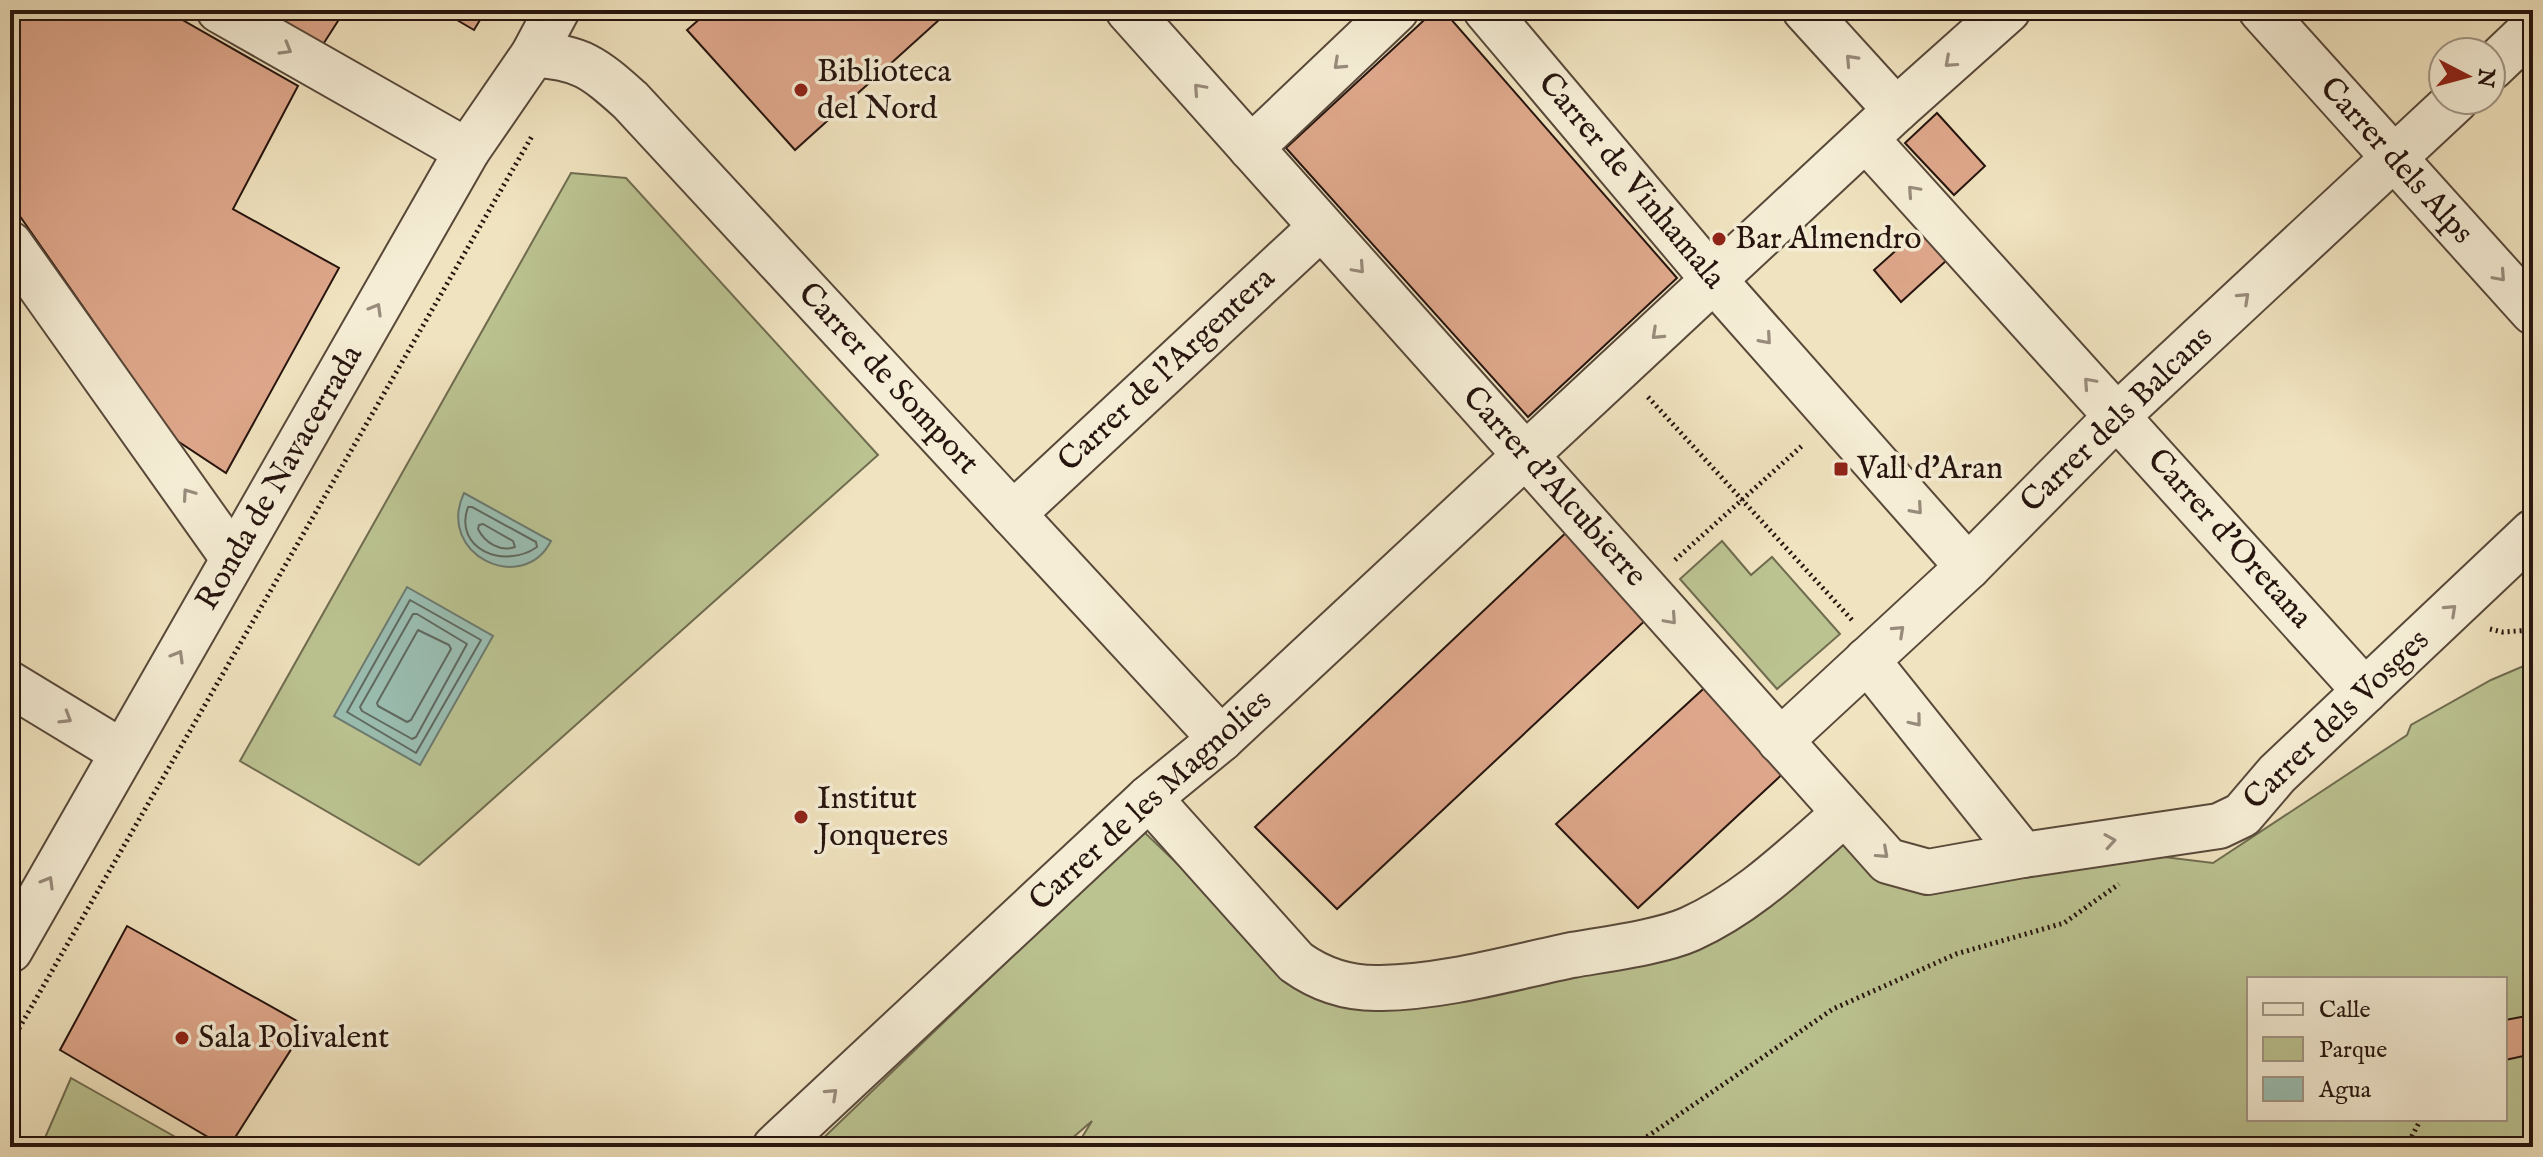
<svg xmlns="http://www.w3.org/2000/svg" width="2543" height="1157" viewBox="0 0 2543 1157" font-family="'IM FELL English',serif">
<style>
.green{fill:#bbc391;stroke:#706c50;stroke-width:2;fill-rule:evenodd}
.water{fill:#9abeb2;stroke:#6c7a70;stroke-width:2}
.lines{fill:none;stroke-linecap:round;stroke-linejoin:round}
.shore{stroke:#606960;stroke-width:2}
.building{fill:#dea78b;stroke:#26140e;stroke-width:2}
.minor-casing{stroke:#58483a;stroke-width:48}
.path{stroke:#26140e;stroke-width:5;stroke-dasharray:2 4;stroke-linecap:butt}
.minor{stroke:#f5edd5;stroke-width:44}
.oneway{stroke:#988b7b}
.poi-dot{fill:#8f2418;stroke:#f5edd5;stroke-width:3}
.labels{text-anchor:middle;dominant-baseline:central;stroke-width:7;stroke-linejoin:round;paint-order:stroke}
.poi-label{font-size:32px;fill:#26140e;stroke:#f5edd5;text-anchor:start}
.street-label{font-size:32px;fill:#26140e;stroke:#f5edd5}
</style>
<rect width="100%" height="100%" fill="#f0e3bf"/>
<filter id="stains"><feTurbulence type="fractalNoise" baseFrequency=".0025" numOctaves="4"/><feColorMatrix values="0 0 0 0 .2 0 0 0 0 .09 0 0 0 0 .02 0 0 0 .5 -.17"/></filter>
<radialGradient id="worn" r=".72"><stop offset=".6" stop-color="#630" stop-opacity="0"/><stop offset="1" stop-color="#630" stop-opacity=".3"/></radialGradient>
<!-- green -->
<g class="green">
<path d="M571 173 626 178 878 455 419 865 240 761Z"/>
<path d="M1722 541 1751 575 1772 557 1840 634 1777 689 1680 579Z"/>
<path d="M2533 662V1147H1076L1092 1121 1062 1147H814L1143 831 1290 971 1330 993 1670 947 1846 832 1881 868 2123 852 2213 863 2407 735 2411 725 2491 680ZM2249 979H2505V1119H2249Z"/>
<path d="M71 1078 193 1147H41Z"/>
</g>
<!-- water -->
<g class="water">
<path d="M464 493 551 541C523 596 435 555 464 493Z"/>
<path d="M407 587 493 636 420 765 334 716Z"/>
</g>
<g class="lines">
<!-- shore -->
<g class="shore">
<path d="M468 507H472L536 542 537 547C504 570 453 549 468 507Z"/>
<path d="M479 525 483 524 513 541 515 547C500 552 485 543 478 529Z"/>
<path d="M410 600 481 640 416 753 347 712Z"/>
<path d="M413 614H417L467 644 416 737 412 739 362 711 360 707Z"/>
<path d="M418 630 449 645 451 649 411 720 407 722 378 706 377 703Z"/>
</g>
</g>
<!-- building -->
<g class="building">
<path d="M10 10H165L298 86 233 209 339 268 226 473 176 440 10 202Z"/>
<path d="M258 10H345L322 46Z"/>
<path d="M440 10H486L474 30Z"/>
<path d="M710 10H950L795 150 687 30Z"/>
<path d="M1435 10H1443L1677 278 1528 417 1286 148Z"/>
<path d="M1937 113 1985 166 1954 195 1905 143Z"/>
<path d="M1919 230 1947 260 1901 302 1874 270Z"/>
<path d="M1572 527 1651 615 1337 909 1255 827Z"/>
<path d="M1713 680 1790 767 1638 908 1556 824Z"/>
<path d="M127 926 306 1026 229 1147H225L60 1050Z"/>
<path d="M2532 1015 2533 1054 2505 1060V1020Z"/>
</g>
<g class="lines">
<!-- minor casing -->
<g class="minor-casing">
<g id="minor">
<path d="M219 10 467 151"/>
<path d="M1128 10 1888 861 1928 872 2023 855"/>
<path d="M1486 10 1714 280 1968 567"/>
<path d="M1805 10 1896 110"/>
<path d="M2261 10 2533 312"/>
<path d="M533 55C581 56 596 70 630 100L1221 739"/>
<path d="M2491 68 2533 28"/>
<path d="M1866 139 2365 691"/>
<path d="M1251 148 1396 10"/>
<path d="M10 244 233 558"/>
<path d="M1013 514 1321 227"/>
<path d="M1867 660 2023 855 2219 826 2242 815 2277 774 2533 532"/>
<path d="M10 684 122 752"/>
<path d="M1780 741 1968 567 2118 415 2456 100"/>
<path d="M1149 798 1296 962C1321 980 1350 989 1381 988 1445 987 1510 968 1572 955 1606 949 1661 942 1690 929 1750 902 1796 855 1845 813"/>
<path d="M10 950 467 151 533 55 557 10"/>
<path d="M775 1147 1149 798 1221 739 1896 110 2008 10"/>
</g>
</g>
<!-- path -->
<g class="path">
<path d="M599 20 605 10"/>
<path d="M1648 397 1852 620"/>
<path d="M1675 560 1804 444"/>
<path d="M2490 629 2502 632 2533 630"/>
<path d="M10 1044 532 136"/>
<path d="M1632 1147 1833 1009 1956 954 2064 923 2119 884"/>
<path d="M2406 1147 2421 1119"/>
</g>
<!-- minor -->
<use href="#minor" class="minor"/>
</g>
<!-- one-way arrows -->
<defs><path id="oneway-chevron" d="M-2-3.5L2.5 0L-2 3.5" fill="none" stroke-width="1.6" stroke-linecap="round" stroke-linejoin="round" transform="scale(2)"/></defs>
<g class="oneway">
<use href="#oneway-chevron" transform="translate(286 49) rotate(30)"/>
<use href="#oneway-chevron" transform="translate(1851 60) rotate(-133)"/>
<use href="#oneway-chevron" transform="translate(1950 62) rotate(138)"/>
<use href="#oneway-chevron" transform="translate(1339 64) rotate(137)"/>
<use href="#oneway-chevron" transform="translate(1199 89) rotate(-132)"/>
<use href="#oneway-chevron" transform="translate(1913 191) rotate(-132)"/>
<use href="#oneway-chevron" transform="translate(1359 268) rotate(48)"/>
<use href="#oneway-chevron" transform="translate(2500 276) rotate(48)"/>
<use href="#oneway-chevron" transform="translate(2244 298) rotate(-43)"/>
<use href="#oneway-chevron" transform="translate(376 309) rotate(-60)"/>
<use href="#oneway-chevron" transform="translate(1657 334) rotate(137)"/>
<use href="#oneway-chevron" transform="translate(1766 339) rotate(49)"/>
<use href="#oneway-chevron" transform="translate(2089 383) rotate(-132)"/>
<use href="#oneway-chevron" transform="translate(188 494) rotate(-125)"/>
<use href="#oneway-chevron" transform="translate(1917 509) rotate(49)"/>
<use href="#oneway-chevron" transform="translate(2451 610) rotate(-43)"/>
<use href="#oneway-chevron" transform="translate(1671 619) rotate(48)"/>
<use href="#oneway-chevron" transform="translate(1899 631) rotate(-43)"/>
<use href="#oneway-chevron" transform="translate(178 656) rotate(-60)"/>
<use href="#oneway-chevron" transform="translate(66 718) rotate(31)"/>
<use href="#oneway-chevron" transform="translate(1916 721) rotate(51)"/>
<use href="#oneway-chevron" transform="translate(2110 841) rotate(-9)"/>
<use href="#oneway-chevron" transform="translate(1883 853) rotate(42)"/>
<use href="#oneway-chevron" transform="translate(48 882) rotate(-60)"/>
<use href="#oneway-chevron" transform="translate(832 1094) rotate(-43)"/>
</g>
<!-- markers -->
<g class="poi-dot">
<circle cx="801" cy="90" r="8"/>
<circle cx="1719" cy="239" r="8"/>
<rect x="1833" y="461" width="16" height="16" rx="4"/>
<circle cx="801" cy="817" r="8"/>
<circle cx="182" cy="1038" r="8"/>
</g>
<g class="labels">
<!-- poi labels -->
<g class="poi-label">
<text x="817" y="72">Biblioteca<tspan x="817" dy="37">del Nord</tspan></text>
<text x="1735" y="239">Bar Almendro</text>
<text x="1857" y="469">Vall d'Aran</text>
<text x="817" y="799">Institut<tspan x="817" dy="37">Jonqueres</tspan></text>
<text x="198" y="1038">Sala Polivalent</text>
</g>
<!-- street labels -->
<g class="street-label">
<text transform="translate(2396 161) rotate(48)">Carrer dels Alps</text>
<text transform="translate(1631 181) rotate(50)">Carrer de Vinhamala</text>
<text transform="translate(1167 370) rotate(-43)">Carrer de l'Argentera</text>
<text transform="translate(888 379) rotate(47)">Carrer de Somport</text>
<text transform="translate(2117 420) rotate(-44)">Carrer dels Balcans</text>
<text transform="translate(280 478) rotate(-60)">Ronda de Navacerrada</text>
<text transform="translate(1554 487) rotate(48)">Carrer d'Alcubierre</text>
<text transform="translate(2229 539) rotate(48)">Carrer d'Oretana</text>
<text transform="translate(2337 720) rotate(-44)">Carrer dels Vosges</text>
<text transform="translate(1151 801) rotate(-42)">Carrer de les Magnolies</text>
</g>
</g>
<!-- margin -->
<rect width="2543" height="1157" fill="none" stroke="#f0e3bf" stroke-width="40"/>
<rect x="12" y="12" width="2519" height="1133" fill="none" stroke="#26140e" stroke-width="4"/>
<rect x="20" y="20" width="2503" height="1117" fill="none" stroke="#26140e" stroke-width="2"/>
<!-- legend -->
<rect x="2247" y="977" width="260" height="144" fill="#f5edd5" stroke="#a29685" stroke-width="2"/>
<rect x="2263" y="1003" width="40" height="12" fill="#f5edd5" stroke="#a29685" stroke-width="2"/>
<text x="2319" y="1017" font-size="24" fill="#26140e">Calle</text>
<rect x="2263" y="1037" width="40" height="24" fill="#bbc391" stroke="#a29685" stroke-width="2"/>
<text x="2319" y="1057" font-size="24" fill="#26140e">Parque</text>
<rect x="2263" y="1077" width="40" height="24" fill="#9abeb2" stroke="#a29685" stroke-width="2"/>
<text x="2319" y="1097" font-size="24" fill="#26140e">Agua</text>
<!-- north arrow -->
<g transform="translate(2467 76) rotate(96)"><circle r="38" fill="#f5edd5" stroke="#a29685" stroke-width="2"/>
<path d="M0-6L14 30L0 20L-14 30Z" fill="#8f2418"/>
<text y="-12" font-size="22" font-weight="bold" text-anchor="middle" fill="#26140e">N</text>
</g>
<rect width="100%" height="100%" filter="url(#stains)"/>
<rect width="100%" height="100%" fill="url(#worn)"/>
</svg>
